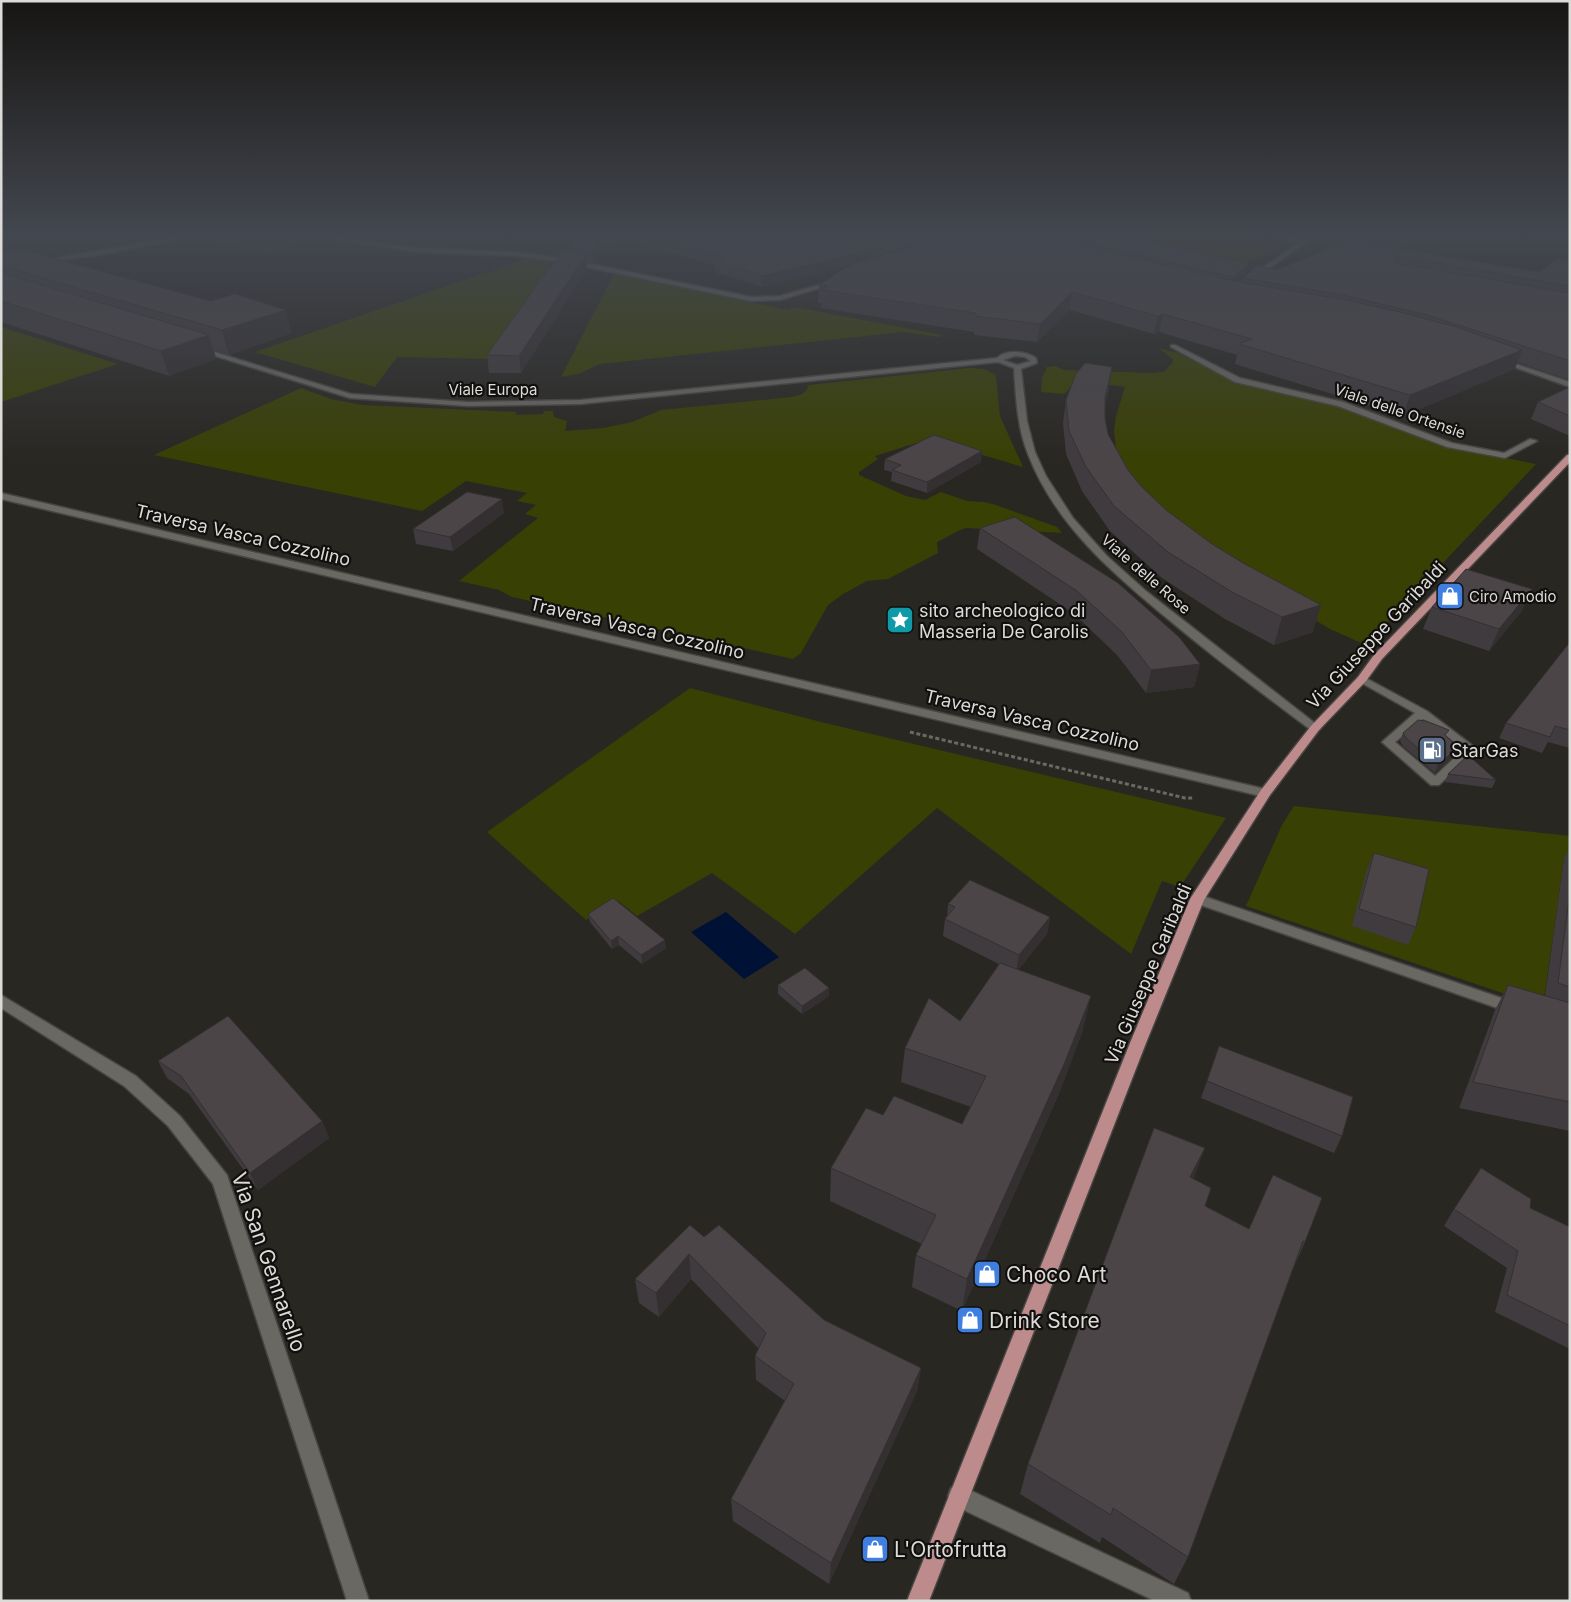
<svg xmlns="http://www.w3.org/2000/svg" width="1571" height="1602" viewBox="0 0 1571 1602" font-family="Inter,sans-serif">
<style>
.green{fill:#394004}
.water{fill:#001136}
.lines{fill:none;stroke-linecap:round;stroke-linejoin:round}
.minor-casing{stroke:#474541;stroke-width:3}
.major-casing{stroke:#474541;stroke-width:3}
.path{stroke:#6b6964;stroke-width:3;stroke-dasharray:4 2.5;stroke-linecap:butt}
.minor{fill:#6a6863;fill-rule:evenodd}
.major{fill:#be8b8d;fill-rule:evenodd}
.wall{fill:#403b3e}
.shaded-wall{fill:#343032}
.building{fill:#4b4548;stroke:#343032}
.labels{text-anchor:middle;dominant-baseline:central;stroke-width:4.5;stroke-linejoin:round;paint-order:stroke}
.far-street-label{font-size:15px;fill:#dcdbd7;stroke:#11100e}
.far-poi-label{font-size:15px;fill:#dcdbd7;stroke:#11100e;text-anchor:start}
.street-label{font-size:18px;fill:#dcdbd7;stroke:#11100e}
.poi-label{font-size:18px;fill:#dcdbd7;stroke:#11100e;text-anchor:start}
.near-street-label{font-size:21px;fill:#dcdbd7;stroke:#11100e}
.near-poi-label{font-size:21px;fill:#dcdbd7;stroke:#11100e;text-anchor:start}
</style>
<rect width="100%" height="100%" fill="#292722"/>
<!-- green -->
<g class="green">
<path d="M1162 237H1249L1290 246 1247 263 1149 242Z"/>
<path d="M525 259 553 262 490 359 397 357 375 387 255 352Z"/>
<path d="M614 274 788 310 794 307 942 335 940 337 903 332 600 364 579 374 561 377Z"/>
<path d="M1 327 118 364 1 402Z"/>
<path d="M1158 348 1178 353 1229 379 1347 408 1449 447 1536 464 1366 645 1330 629 1278 598 1208 551 1135 482 1116 450 1114 431 1116 416 1125 387 1080 381H1077L1064 394 1041 392 1042 378 1047 367 1055 366 1064 370 1151 373 1164 372 1173 362V359Z"/>
<path d="M970 368 984 369 996 375 1000 416 1023 467 929 439 875 456 878 459 859 472V475L906 496 925 500 941 492 967 501 984 502 996 505 1057 527 1062 533 966 528C955 531 947 538 937 542L938 553 888 579 867 581 843 594 828 605 801 653 793 659 512 597 499 590 459 581 538 518 525 514 536 505 517 501 527 493 466 481 422 511 154 455 301 388 331 399 362 405 517 412 515 415 543 414 544 411H553L554 417 567 421 565 431 603 428 632 422 661 410 792 397 802 394 807 390 808 385Z"/>
<path d="M690 688 821 722 1226 818 1180 887 1162 881 1131 954 937 808 795 934 712 873 637 916 618 901 586 920 487 832Z"/>
<path d="M1294 806 1570 836V858H1564L1545 993 1535 1004 1246 906 1282 825Z"/>
</g>
<!-- water -->
<path class="water" d="M726 912 779 957 744 979 691 932Z"/>
<g class="lines">
<!-- minor casing -->
<g class="minor-casing">
<g id="minor">
<path d="M176 237H188L100 255 42 263 39 261Z"/>
<path d="M319 237H335L417 248 514 252 562 258 751 297 780 296 833 281 836 283 780 300 751 301 562 262 514 256 417 252Z"/>
<path d="M1131 237H1140L1124 245 1118 242Z"/>
<path d="M1276 237H1288L1307 242 1256 277H1252V275L1299 243Z"/>
<path d="M1171 345H1175L1240 378 1343 402 1452 443 1504 453 1530 439 1537 441 1505 458 1447 447 1338 406 1235 382 1171 347Z"/>
<path d="M198 347 351 394 468 402 580 400 997 358C1006 349 1026 351 1036 358L1037 363 1021 369 1027 421 1035 452 1046 476 1073 518 1107 556 1146 591 1321 728 1319 730H1311C1263 694 1214 658 1168 619 1111 572 1055 524 1028 454 1017 427 1016 397 1014 368L998 362 580 404 468 406 350 398 196 350 195 349ZM1015 356 1025 357 1031 361 1017 365 1003 360Z"/>
<path d="M1500 360H1504L1570 382V387L1500 362Z"/>
<path d="M1 493 1265 789 1271 793 1265 797 1 499Z"/>
<path d="M1362 676 1427 711 1477 749 1439 785H1431L1382 742 1415 713 1358 681 1357 679 1358 677ZM1423 719 1464 749 1435 776 1395 742Z"/>
<path d="M1197 894 1519 1004 1522 1008 1519 1012 1514 1014 1509 1012 1192 902 1190 899 1192 896Z"/>
<path d="M1 995 136 1076 180 1116 227 1175 369 1601H347L213 1184 168 1126 124 1086 1 1008Z"/>
<path d="M959 1485 1188 1593 1191 1601H1155L951 1504 948 1496 951 1488Z"/>
</g>
</g>
<!-- major casing -->
<g class="major-casing">
<path id="major" d="M1567 455H1570V462L1382 659 1366 681 1319 730 1270 795 1204 900 1146 1043 929 1601H907L1130 1043 1190 899 1261 790 1311 726 1358 677 1374 655Z"/>
</g>
<!-- path -->
<path class="path" d="M910 732 1185 798H1193"/>
<!-- minor -->
<use href="#minor" class="minor"/>
<!-- major -->
<use href="#major" class="major"/>
</g>
<!-- wall -->
<g class="wall">
<path d="M189 237H318L274 253 190 238Z"/>
<path d="M575 237H1127L1245 277 1276 270 1346 243 1327 239 1328 237H1422L1395 249 1540 272 1570 261V380L1517 362 1515 369 1403 416 1235 364 1237 355 1159 332 1154 334 1070 310 1037 342 974 335V332L821 308 822 303H818L819 285 847 267 762 287 715 272 714 265 627 240 608 246 600 243 601 248 592 262 586 261 587 269 521 373H489L487 355 568 250V247Z"/>
<path d="M1 253 292 333 229 355 214 350 216 359 169 376 1 322Z"/>
<path d="M1570 387V436L1531 419 1538 402Z"/>
<path d="M1109 389 1105 405V418L1108 434 1128 470 1141 486 1166 510 1313 632 1274 645 1225 619 1162 578 1110 531 1082 491 1066 454 1063 423 1066 400Z"/>
<path d="M885 459 981 462 927 493 891 481 892 472 884 470Z"/>
<path d="M504 513 453 551 416 544 413 529Z"/>
<path d="M980 528 1200 664 1194 687 1146 693 1117 655 1073 613 977 549Z"/>
<path d="M1432 607 1522 611 1489 651 1423 629Z"/>
<path d="M1570 642V748L1548 742 1542 753 1499 738 1506 723Z"/>
<path d="M1403 733 1446 736 1458 747 1455 755 1435 773 1403 746 1400 741Z"/>
<path d="M1448 774 1496 780 1492 788 1445 782Z"/>
<path d="M1570 848V1131L1459 1108 1495 1010 1508 985 1545 996 1564 858Z"/>
<path d="M1374 853 1416 927 1408 945 1352 926 1367 869Z"/>
<path d="M948 904 1050 917 1047 934 1018 970 1083 1030 1058 1096 962 1311 912 1287 916 1255 922 1244 830 1201 831 1168 883 1115 962 1124 971 1107 901 1082 905 1048 960 1021 999 964 943 936 945 919 947 916Z"/>
<path d="M588 914 666 948 642 964 619 945 612 949 590 922Z"/>
<path d="M778 985 829 996 802 1014 778 994Z"/>
<path d="M158 1061 322 1121 329 1138 258 1190 189 1094 167 1078Z"/>
<path d="M1207 1081 1342 1136 1334 1153 1201 1098Z"/>
<path d="M1273 1175 1305 1242 1293 1269 1188 1557 1174 1584 1102 1537 1100 1543 1020 1494 1028 1464 1194 1179 1205 1206 1249 1229Z"/>
<path d="M1530 1208 1570 1227V1349L1495 1312 1507 1268 1444 1226 1454 1209Z"/>
<path d="M704 1237 824 1320 921 1368 917 1391 829 1584 733 1521 731 1499 785 1401 756 1380 755 1356 759 1349 691 1279 659 1317 639 1303 635 1279Z"/>
</g>
<!-- shaded-wall -->
<g class="shaded-wall">
<path d="M148 237H159L149 239Z"/>
<path d="M275 237H318L274 253 271 239Z"/>
<path d="M607 237H627V240L608 246Z"/>
<path d="M937 237H972L762 287V276L888 246Z"/>
<path d="M1393 237H1422L1389 251Z"/>
<path d="M600 238 601 248 592 262 591 252Z"/>
<path d="M586 254 587 269 521 373 519 356Z"/>
<path d="M1248 264 1245 278 1230 291 1233 277Z"/>
<path d="M1072 292 1070 310 1037 342 1040 324Z"/>
<path d="M286 310 292 333 229 355 222 330Z"/>
<path d="M1163 314 1159 332 1154 334 1158 316Z"/>
<path d="M209 335 216 359 169 376 161 351Z"/>
<path d="M1522 350 1515 369 1403 416 1410 395Z"/>
<path d="M1112 367 1109 389 1101 421 1105 398Z"/>
<path d="M982 451 981 462 927 493V482Z"/>
<path d="M502 499 504 513 453 551 450 537Z"/>
<path d="M1532 589 1522 611 1489 651 1499 629Z"/>
<path d="M1321 605 1313 632 1274 645 1282 617Z"/>
<path d="M1200 664 1194 687 1146 693 1151 670Z"/>
<path d="M1458 747 1455 755 1435 773 1438 765Z"/>
<path d="M1050 917 1047 934 1016 972 1019 955Z"/>
<path d="M618 936 619 945 612 949 611 941Z"/>
<path d="M665 940 666 948 642 964 641 955Z"/>
<path d="M829 988V996L802 1014V1006Z"/>
<path d="M1091 996 1083 1030 1058 1096 962 1311 967 1279Z"/>
<path d="M322 1121 329 1138 258 1190 250 1173Z"/>
<path d="M1205 1148 1193 1181 1190 1177Z"/>
<path d="M689 1254 691 1279 659 1317 656 1293Z"/>
<path d="M921 1368 917 1391 829 1584 831 1563Z"/>
</g>
<!-- building -->
<g class="building">
<path d="M262 237H275L271 239Z"/>
<path d="M575 237H599L600 238 591 252 568 247Z"/>
<path d="M653 237H937L872 257 888 246 762 276 714 261 726 258Z"/>
<path d="M943 237H1046L1234 281 1351 301 1400 312 1456 327 1522 350 1410 395 1239 344 1252 339 1163 314 1158 316 1072 292 1040 324 976 316V313L822 290 828 286 819 285 850 265Z"/>
<path d="M1063 237H1127L1248 264 1233 277Z"/>
<path d="M1349 241 1540 272 1556 259 1570 261V286L1397 256 1393 261 1395 263 1570 293V361L1427 315 1343 295 1243 278 1257 266 1276 270Z"/>
<path d="M19 249 211 301 235 294 286 310 222 330 1 266V253Z"/>
<path d="M563 249 586 254 519 356 487 355Z"/>
<path d="M1 273 209 335 161 351 1 301Z"/>
<path d="M1085 363 1112 367 1105 398V418L1108 434 1128 470 1141 486 1166 510 1212 544 1243 563 1321 605 1282 617 1232 592 1168 552 1114 506 1086 467 1069 431 1066 400 1076 374Z"/>
<path d="M1570 387V416L1538 402Z"/>
<path d="M934 435 982 451 927 482 892 470 901 465 885 459Z"/>
<path d="M467 492 502 499 450 537 413 529Z"/>
<path d="M1015 517 1118 583 1179 637 1200 664 1151 670 1122 632 1077 591 980 528Z"/>
<path d="M1466 569 1532 589 1499 629 1432 607Z"/>
<path d="M1570 642V730L1555 726 1550 737 1506 723Z"/>
<path d="M1418 720 1426 721 1449 730 1445 735 1458 747 1438 765 1406 738 1403 733Z"/>
<path d="M1468 755 1496 780 1448 774Z"/>
<path d="M1374 853 1429 869 1416 927 1359 909Z"/>
<path d="M970 880 1050 917 1019 955 945 919 955 907 948 904Z"/>
<path d="M1570 892V987L1558 983Z"/>
<path d="M613 898 665 940 641 955 618 936 611 941 588 914Z"/>
<path d="M1000 963 1091 996 1065 1062 967 1279 916 1255 936 1215 831 1168 866 1108 883 1115 894 1096 962 1124 986 1076 905 1048 929 998 960 1021Z"/>
<path d="M805 968 829 988 802 1006 778 985Z"/>
<path d="M1508 985 1570 1003V1102L1473 1082Z"/>
<path d="M228 1016 322 1121 250 1173 181 1076 158 1061Z"/>
<path d="M1219 1046 1353 1097 1342 1136 1207 1081Z"/>
<path d="M1154 1128 1205 1148 1190 1177 1211 1188 1205 1206 1249 1229 1273 1175 1322 1198 1305 1242 1303 1241 1188 1557 1113 1508 1111 1515 1028 1464Z"/>
<path d="M1481 1168 1531 1199 1530 1208 1570 1227V1326L1507 1295 1518 1251 1454 1209Z"/>
<path d="M690 1225 704 1237 719 1225 824 1320 921 1368 831 1563 731 1499 794 1384 755 1356 766 1333 689 1254 656 1293 635 1279Z"/>
</g>
<!-- sky -->
<linearGradient id="sky" x2="0" y2="1"><stop stop-color="#171513"/><stop offset="0.51" stop-color="#43474f"/><stop offset="1" stop-color="#43474f" stop-opacity="0"/></linearGradient>
<rect width="1571" height="461" fill="url(#sky)"/>
<!-- icons -->
<defs>
<g id="shop-square" transform="scale(1.4375)"><rect x="-9" y="-9" width="18" height="18" rx="4" fill="#3f7fe0" stroke="#11100e"/><path d="M-5-2.5h2.3a2.7 3.5 0 0 1 5.4 0H5L5.5 6h-11ZM-1.5-2.5h3a1.5 2.3 0 0 0-3 0Z" fill="#fff"/></g>
<g id="sight-square" transform="scale(1.4375)"><rect x="-9" y="-9" width="18" height="18" rx="4" fill="#0f9aa8" stroke="#11100e"/><path d="M0-6L1.8-2.2L6-1.7L2.9 1.2L3.7 5.4L0 3.3L-3.7 5.4L-2.9 1.2L-6-1.7L-1.8-2.2Z" fill="#fff"/></g>
<g id="fuel-square" transform="scale(1.4375)"><rect x="-9" y="-9" width="18" height="18" rx="4" fill="#5c6f8a" stroke="#11100e"/><path d="M-5.5-6h7V0h2V4h1.3V-2.5L3-4.5l.8-.8L6-3V5H2.5V1h-1V6h-7ZM-4.2-4.7v3.2H.2V-4.7Z" fill="#fff"/></g>
</defs>
<g fill-rule="evenodd">
<use href="#shop-square" x="1450" y="596"/>
<use href="#sight-square" x="900" y="620"/>
<use href="#fuel-square" x="1432" y="750"/>
<use href="#shop-square" x="987" y="1274"/>
<use href="#shop-square" x="970" y="1320"/>
<use href="#shop-square" x="875" y="1549"/>
</g>
<g class="labels">
<!-- far-street labels -->
<g class="far-street-label">
<text x="493" y="389">Viale Europa</text>
<text transform="translate(1400 411) rotate(19)">Viale delle Ortensie</text>
<text transform="translate(1146 574) rotate(41)">Viale delle Rose</text>
</g>
<!-- far-poi labels -->
<g class="far-poi-label">
<text x="1469" y="596">Ciro Amodio</text>
</g>
<!-- street labels -->
<g class="street-label">
<text transform="translate(243 535) rotate(13)">Traversa Vasca Cozzolino</text>
<text transform="translate(637 628) rotate(13)">Traversa Vasca Cozzolino</text>
<text transform="translate(1376 635) rotate(-47)">Via Giuseppe Garibaldi</text>
<text transform="translate(1032 720) rotate(13)">Traversa Vasca Cozzolino</text>
<text transform="translate(1148 974) rotate(-67)">Via Giuseppe Garibaldi</text>
</g>
<!-- poi labels -->
<g class="poi-label">
<text x="919" y="610">sito archeologico di<tspan x="919" dy="21">Masseria De Carolis</tspan></text>
<text x="1451" y="750">StarGas</text>
</g>
<!-- near-street labels -->
<g class="near-street-label">
<text transform="translate(269 1262) rotate(71)">Via San Gennarello</text>
</g>
<!-- near-poi labels -->
<g class="near-poi-label">
<text x="1006" y="1274">Choco Art</text>
<text x="989" y="1320">Drink Store</text>
<text x="894" y="1549">L'Ortofrutta</text>
</g>
</g>
<!-- border -->
<rect width="1571" height="1602" fill="none" stroke="#dcdbd7" stroke-width="5"/>
</svg>
